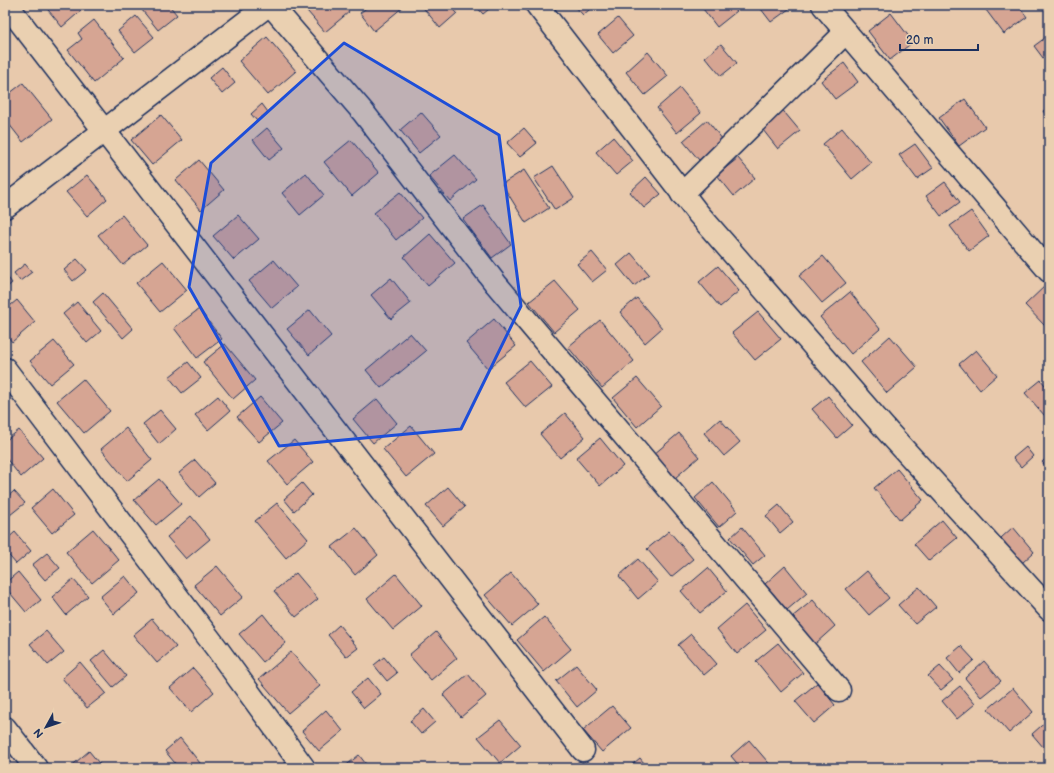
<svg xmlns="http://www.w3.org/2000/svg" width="1054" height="773" viewBox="0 0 1054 773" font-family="'Balsamiq Sans',sans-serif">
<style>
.building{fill:#d6a593;stroke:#1b2f5e}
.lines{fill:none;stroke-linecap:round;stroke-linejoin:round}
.minor-casing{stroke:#1b2f5e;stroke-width:25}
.minor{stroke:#ead0b1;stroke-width:22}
.marked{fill:#1d4ed8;fill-opacity:0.2;stroke:#1d4ed8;stroke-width:3;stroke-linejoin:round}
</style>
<rect width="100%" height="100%" fill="#e8c9ac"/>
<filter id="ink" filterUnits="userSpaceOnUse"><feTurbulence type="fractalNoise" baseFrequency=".025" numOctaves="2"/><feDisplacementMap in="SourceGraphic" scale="8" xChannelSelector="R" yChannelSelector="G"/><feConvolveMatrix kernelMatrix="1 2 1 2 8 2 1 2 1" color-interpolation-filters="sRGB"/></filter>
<g filter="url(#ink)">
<!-- building -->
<g class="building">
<path d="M44 5H82L84 8 62 27Z"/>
<path d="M138 5H169L177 15 158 30Z"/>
<path d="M302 5H344L349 12 325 32Z"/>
<path d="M370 5H402L403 7 374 31 360 13Z"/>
<path d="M421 5H450L457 13 440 28Z"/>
<path d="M475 5H494L483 14Z"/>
<path d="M574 5H595L583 15Z"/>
<path d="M700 5H732L737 11 717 27Z"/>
<path d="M758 5H792L793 6 771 22Z"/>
<path d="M993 5H1018L1027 17 1004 34 986 10Z"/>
<path d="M891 13 913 42 890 60 868 31Z"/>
<path d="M136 16 154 37 135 52 118 31Z"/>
<path d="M618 18 633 36 613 53 598 35Z"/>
<path d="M94 20 124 58 94 83 68 50 82 39 78 33Z"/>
<path d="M1049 35V66L1034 46Z"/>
<path d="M267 37 296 71 268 95 239 61Z"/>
<path d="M721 44 737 63 721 76 705 57Z"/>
<path d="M648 52 668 76 645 95 626 72Z"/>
<path d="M844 63 858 82 835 99 821 81Z"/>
<path d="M222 67 235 83 222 94 209 78Z"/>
<path d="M23 83 52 119 23 142 5 119V97Z"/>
<path d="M680 88 701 113 677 133 657 108Z"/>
<path d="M965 99 985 127 959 146 939 118Z"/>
<path d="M262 104 268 112 257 121 251 114Z"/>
<path d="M780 107 800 131 778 149 759 125Z"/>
<path d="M1049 107V120L1043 111Z"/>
<path d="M421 112 441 135 419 153 400 130Z"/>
<path d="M161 115 182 140 152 165 131 140Z"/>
<path d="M707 120 723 140 699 160 683 141Z"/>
<path d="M267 128 284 148 269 160 253 140Z"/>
<path d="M524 128 537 143 520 157 507 143Z"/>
<path d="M842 128 871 163 852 179 823 144Z"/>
<path d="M613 137 633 161 616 175 596 152Z"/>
<path d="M351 140 379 173 352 196 324 162Z"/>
<path d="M915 144 933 168 917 179 899 155Z"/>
<path d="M455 155 476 179 450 201 429 176Z"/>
<path d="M738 158 755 178 734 196 717 175Z"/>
<path d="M199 160 224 190 201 210 176 180Z"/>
<path d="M553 166 574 198 555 210 534 178Z"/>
<path d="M524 170 549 208 526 223 502 184Z"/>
<path d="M306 173 324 195 300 215 282 193Z"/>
<path d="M87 175 107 199 87 216 66 192Z"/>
<path d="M646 177 661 194 644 208 630 192Z"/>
<path d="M945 182 960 202 941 216 926 196Z"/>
<path d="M400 192 422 218 396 240 374 213Z"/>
<path d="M483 205 511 244 492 258 463 219Z"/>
<path d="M971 211 989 236 969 251 950 226Z"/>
<path d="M122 215 147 245 123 265 98 235Z"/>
<path d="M238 215 259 239 234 260 213 236Z"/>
<path d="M430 234 455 263 428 286 404 257Z"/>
<path d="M592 252 607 270 592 282 577 264Z"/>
<path d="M631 253 649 274 634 286 617 265Z"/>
<path d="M823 256 846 283 822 303 799 276Z"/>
<path d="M77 259 87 270 73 281 64 270Z"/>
<path d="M274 260 297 287 272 308 249 281Z"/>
<path d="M163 261 187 290 160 312 136 283Z"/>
<path d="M25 264 32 272 20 281 14 273Z"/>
<path d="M718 266 739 291 720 307 699 282Z"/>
<path d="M5 274 12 283 5 289Z"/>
<path d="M391 278 411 303 391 319 371 295Z"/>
<path d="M555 281 580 310 554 332 529 302Z"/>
<path d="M1046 285 1049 289V321L1045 326 1025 305Z"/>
<path d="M850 292 880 329 851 354 820 317Z"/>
<path d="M103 293 133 329 123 338 93 302Z"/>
<path d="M637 298 662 328 645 343 620 312Z"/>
<path d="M17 300 35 322 12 342 5 333V310Z"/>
<path d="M77 302 101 331 87 343 63 314Z"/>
<path d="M199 309 222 339 197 358 174 328Z"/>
<path d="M310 310 331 336 309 355 287 329Z"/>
<path d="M758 312 781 339 755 360 732 333Z"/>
<path d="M494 319 516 346 488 369 466 343Z"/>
<path d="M600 320 634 361 602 388 568 347Z"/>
<path d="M410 333 426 351 381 388 366 370Z"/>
<path d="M890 336 917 367 887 393 861 362Z"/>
<path d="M54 341 74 364 50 384 30 361Z"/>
<path d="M225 344 255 380 233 399 203 362Z"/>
<path d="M976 350 997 375 980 390 959 364Z"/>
<path d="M530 361 552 387 526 408 504 382Z"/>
<path d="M188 362 201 378 182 393 169 377Z"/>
<path d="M637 378 661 406 637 427 613 398Z"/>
<path d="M83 379 110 411 84 433 57 401Z"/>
<path d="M1041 380 1049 390V413L1045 416 1025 393Z"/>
<path d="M218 396 230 411 208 430 195 415Z"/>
<path d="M828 396 852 425 837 438 812 409Z"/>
<path d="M260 397 282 423 259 442 237 417Z"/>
<path d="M377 399 397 423 373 443 353 419Z"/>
<path d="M160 410 176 429 159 444 143 424Z"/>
<path d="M565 413 585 437 560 458 540 434Z"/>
<path d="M720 419 740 442 724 456 704 433Z"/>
<path d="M411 426 434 454 406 477 383 449Z"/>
<path d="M126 428 152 460 127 481 101 449Z"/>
<path d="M19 430 43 458 21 477 5 457V441Z"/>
<path d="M679 433 699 457 675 478 654 454Z"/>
<path d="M600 438 623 466 600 486 576 458Z"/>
<path d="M294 440 313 462 287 484 268 461Z"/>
<path d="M1026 447 1033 456 1021 467 1013 458Z"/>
<path d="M1049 456V470L1042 462Z"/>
<path d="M195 460 215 483 199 497 179 473Z"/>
<path d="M897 469 923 500 900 520 874 488Z"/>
<path d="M159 479 181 504 156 525 134 500Z"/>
<path d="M713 482 737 511 719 527 695 498Z"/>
<path d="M302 483 312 495 294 511 284 499Z"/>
<path d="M448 487 465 507 443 526 426 506Z"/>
<path d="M53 489 74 515 52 533 31 508Z"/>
<path d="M14 491 25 503 5 519V499Z"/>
<path d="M277 503 308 539 286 558 255 521Z"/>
<path d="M779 505 793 522 780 533 766 516Z"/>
<path d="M191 516 210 539 186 559 167 537Z"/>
<path d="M942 520 957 538 929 561 914 544Z"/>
<path d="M742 527 765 555 753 565 730 538Z"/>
<path d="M1013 527 1034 552 1022 563 1001 538Z"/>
<path d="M356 528 378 555 355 575 332 547Z"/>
<path d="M93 529 119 560 92 583 66 552Z"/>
<path d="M669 531 693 559 671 577 647 549Z"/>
<path d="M15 532 31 551 16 564 5 551V541Z"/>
<path d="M47 553 60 568 45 580 32 565Z"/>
<path d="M638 559 658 582 638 599 619 576Z"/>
<path d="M217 566 243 597 220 616 194 585Z"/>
<path d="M785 566 807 593 787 610 765 584Z"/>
<path d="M708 568 727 591 700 613 681 591Z"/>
<path d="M867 571 889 598 869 615 846 589Z"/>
<path d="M18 572 41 600 26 612 5 587V583Z"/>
<path d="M296 573 318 599 296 617 274 591Z"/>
<path d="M511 573 538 604 512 626 485 595Z"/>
<path d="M396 574 422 606 393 630 367 599Z"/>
<path d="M125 576 139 593 114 614 100 597Z"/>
<path d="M73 579 88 596 66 615 52 597Z"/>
<path d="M919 587 936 607 915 624 898 605Z"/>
<path d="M813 600 835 626 815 644 792 617Z"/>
<path d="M745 605 766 630 737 654 717 629Z"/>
<path d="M263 614 286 643 263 662 239 634Z"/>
<path d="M544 617 571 649 544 672 517 640Z"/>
<path d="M152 619 176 647 157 663 133 635Z"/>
<path d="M339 625 358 648 346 657 328 635Z"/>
<path d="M46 631 64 652 48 665 30 644Z"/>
<path d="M436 632 457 658 431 680 409 655Z"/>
<path d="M691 634 717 664 704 675 678 645Z"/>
<path d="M778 643 803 673 781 692 756 661Z"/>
<path d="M961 646 974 660 959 673 947 658Z"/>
<path d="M104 650 126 676 113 687 91 661Z"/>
<path d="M291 652 320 686 288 713 259 679Z"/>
<path d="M384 657 397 673 387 681 374 665Z"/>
<path d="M984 661 1001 681 981 697 965 678Z"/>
<path d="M80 662 106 693 87 708 62 678Z"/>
<path d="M576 665 597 690 577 707 556 681Z"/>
<path d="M940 666 953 680 941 690 928 676Z"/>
<path d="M193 668 214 692 191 712 170 688Z"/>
<path d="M468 674 486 696 461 717 443 695Z"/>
<path d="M368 678 381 694 364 708 351 692Z"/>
<path d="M817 683 835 705 814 723 795 701Z"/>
<path d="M960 686 975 704 957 719 942 701Z"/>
<path d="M1013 688 1033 712 1009 733 988 709Z"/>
<path d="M612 706 631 728 602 752 583 730Z"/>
<path d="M424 709 435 722 421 734 410 721Z"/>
<path d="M326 710 343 731 319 751 302 731Z"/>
<path d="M1049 719V754L1032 734Z"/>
<path d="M500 720 521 745 500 763 478 737Z"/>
<path d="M180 738 204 768H179L165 751Z"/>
<path d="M749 740 773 768H741L731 756Z"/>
<path d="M89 751 103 768H69Z"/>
<path d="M359 755 369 768H343Z"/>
<path d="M640 758 648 768H628Z"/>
</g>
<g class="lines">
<!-- minor casing -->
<g class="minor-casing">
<g id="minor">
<path d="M7 5 583 750"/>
<path d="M271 5 363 112 496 284 839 690"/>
<path d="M537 5 696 211 889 433 1049 609"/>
<path d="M823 5 1049 271"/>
<path d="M682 194 846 32"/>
<path d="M5 207 268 5"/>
<path d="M5 369 218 650 304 768"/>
<path d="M5 728 36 768"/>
</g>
</g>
<!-- minor -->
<use href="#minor" class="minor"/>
</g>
</g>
<!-- marked area -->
<path class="marked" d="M344 43 499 135 521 306 461 429 279 446 189 287 211 163Z"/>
<!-- margin -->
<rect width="1054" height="773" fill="none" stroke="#ead0b1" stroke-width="20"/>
<rect x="10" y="10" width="1034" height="753" fill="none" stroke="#1b2f5e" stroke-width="1.5" filter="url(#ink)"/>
<!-- north arrow -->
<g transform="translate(46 727) rotate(230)" stroke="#ead0b1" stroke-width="3" paint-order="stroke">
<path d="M0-3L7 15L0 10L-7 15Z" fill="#1b2f5e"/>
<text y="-6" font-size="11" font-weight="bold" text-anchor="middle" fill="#1b2f5e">N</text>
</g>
<!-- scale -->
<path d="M900 44v6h78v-6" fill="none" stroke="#1b2f5e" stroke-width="2"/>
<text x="906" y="44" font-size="12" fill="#1b2f5e" stroke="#ead0b1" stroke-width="3" paint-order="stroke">20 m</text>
</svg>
